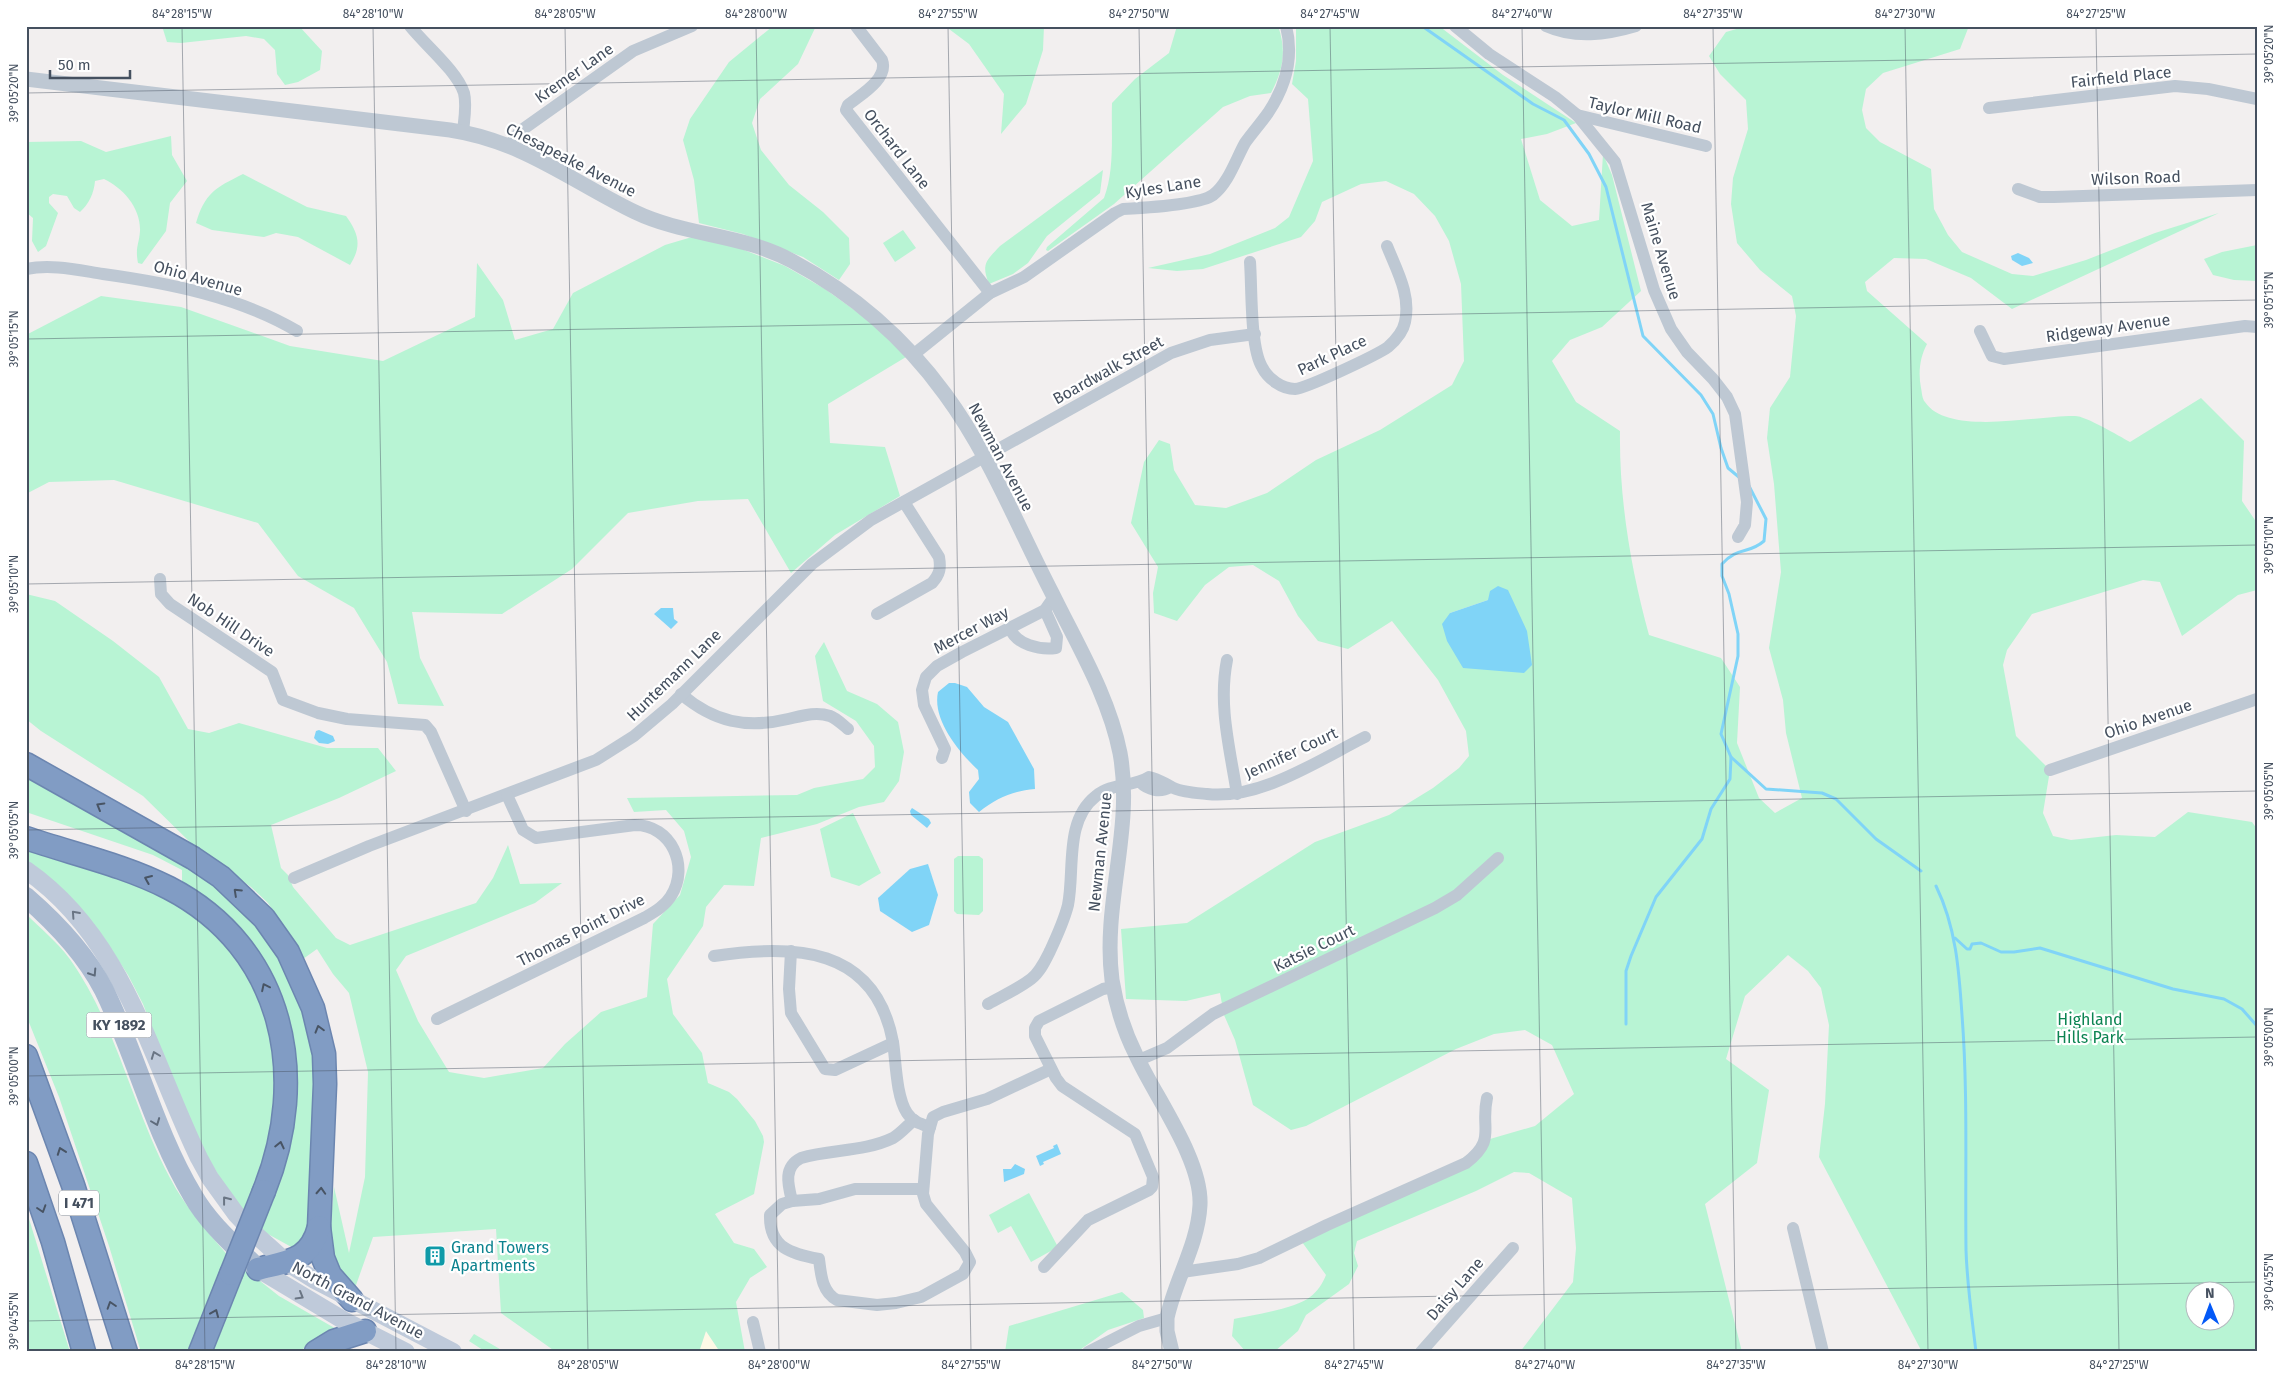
<svg xmlns="http://www.w3.org/2000/svg" width="2283" height="1378" viewBox="0 0 2283 1378" font-family="'Fira Sans',sans-serif">
<style>
.commercial{fill:#fef9e6}
.green{fill:#b8f4d4;fill-rule:evenodd}
.water{fill:#80d4f7}
.lines{fill:none;stroke-linecap:round;stroke-linejoin:round}
.stream{stroke:#80d4f7;stroke-width:3}
.motorway-casing{stroke:#6c86b0;stroke-width:25}
.minor{stroke:#bec8d3;stroke-width:12}
.tertiary{stroke:#bec8d3;stroke-width:15}
.secondary{stroke:#bfcada;stroke-width:18}
.primary{stroke:#abbbd1;stroke-width:20}
.motorway{stroke:#819cc4;stroke-width:22}
.motorway-bridge-casing{stroke:#6c86b0;stroke-width:25;stroke-linecap:butt}
.motorway-bridge{stroke:#819cc4;stroke-width:22}
.oneway{stroke:#485464}
.oneway2{stroke:#6a7584}
.oneway3{stroke:#5e6b7c}
.ticks{fill:none;stroke:#45505f;stroke-width:1;stroke-opacity:0.45}
.labels{text-anchor:middle;dominant-baseline:central;stroke-width:4.5;stroke-linejoin:round;paint-order:stroke}
.shield{fill:#fff;stroke:#7d848f;stroke-width:1}
.shield-label{font-size:15px;font-weight:bold;fill:#45505f}
.street-label{font-size:16px;fill:#45505f;stroke:#fff}
.park-label{font-size:16px;fill:#0c8452;stroke:#fff}
.culture-label{font-size:16px;fill:#0d838f;stroke:#fff;text-anchor:start}
.neatline{fill:none;stroke:#45505f;stroke-width:2}
.ticks-label{font-size:12px;text-anchor:middle;fill:#45505f}
</style>
<rect width="100%" height="100%" fill="#f2efef"/>
<!-- commercial -->
<path class="commercial" d="M706 1331 720 1352H699Z"/>
<!-- green -->
<g class="green">
<path d="M162 26H299L322 51 320 70 298 82 285 85 277 74 275 50 264 39 246 36 181 43 167 42Z"/>
<path d="M773 26H816L798 64 760 99 752 123 761 150 789 185 823 212 849 238 850 264 839 280 803 257 743 234 699 223 694 180 683 140 690 119 729 62Z"/>
<path d="M945 26H1044L1043 50 1026 104 1001 134 1004 94 969 44Z"/>
<path d="M1177 26H1278C1287 51 1283 70 1271 93L1250 96 1223 107 1114 204 1048 251 1046 250 1047 247 1104 198C1115 170 1111 133 1112 103L1135 79 1169 53Z"/>
<path d="M1296 26H1439L1503 75 1576 123 1547 134 1521 139 1540 200 1572 226 1599 220 1603 154 1612 175 1641 291 1602 327 1570 340 1552 361 1576 402 1620 431C1619 499 1631 570 1649 635L1721 658 1740 687 1737 743 1759 798 1775 813 1802 798 1786 733 1783 700 1769 648 1781 572 1774 484 1767 438 1770 408 1790 377 1796 316 1792 296 1760 270 1737 243 1731 204 1733 178 1748 129 1746 100 1720 74 1709 56 1726 32 1747 26H1969L1960 49 1883 73 1866 89 1862 110 1866 128 1880 142 1931 169 1934 209 1948 235 1962 252 2012 274 2033 276 2086 260 2155 233 2219 213 2012 309 1971 278 1926 259 1894 258 1865 282 1867 291 1927 344C1920 357 1918 372 1921 388 1922 392 1922 399 1925 402 1948 437 2039 415 2075 416 2086 416 2119 436 2130 442L2201 398 2244 441 2242 501 2257 523V590L2238 595 2182 636 2160 582 2143 580 2032 614 2007 650 2003 665 2016 736 2050 770 2043 813 2053 836 2071 840 2116 835 2155 837 2188 812 2252 822 2257 829V1352H1922L1819 1157 1825 1104 1829 1025 1821 988 1808 971 1788 955 1745 996 1726 1059 1769 1090 1757 1163 1705 1204 1742 1352H1520L1573 1282 1576 1248 1572 1198 1529 1173 1514 1172 1476 1191 1357 1241 1354 1253 1358 1266 1349 1284 1306 1315 1298 1331 1274 1352H1246L1232 1336 1234 1319C1251 1316 1297 1308 1310 1297 1317 1292 1323 1283 1326 1275L1302 1242 1419 1189 1490 1139 1535 1126 1574 1094 1552 1045 1525 1030 1494 1034 1456 1049 1306 1126 1291 1130 1253 1105 1235 1040 1224 1015 1220 993 1186 1001 1126 999 1121 929 1187 923 1315 842 1389 815 1433 788 1459 768 1469 756 1466 731 1438 680 1392 621 1348 649 1318 641 1298 616 1279 581 1253 565 1229 567 1205 585 1177 621 1154 613 1153 593 1158 567 1131 523 1144 462 1159 440 1170 444 1174 470 1195 505 1226 508 1267 493 1316 460 1380 430 1452 385 1464 361 1461 284 1449 241 1435 216 1414 194 1386 181 1361 184 1322 202 1315 221 1301 237 1203 269 1177 271 1148 268 1210 254 1275 228 1289 217 1313 161 1308 99 1292 84 1296 61ZM1488 600 1463 668 1450 613ZM2196 1290H2226V1320H2196Z"/>
<path d="M171 136 172 155 187 181 170 203 166 231 142 264 138 263C135 247 139 245 140 231 141 208 123 188 104 179L95 181C94 193 89 204 80 212L74 208 67 196 53 194 49 197V203L58 213 46 246 38 252 32 241 33 218 26 212V142L81 141 106 152Z"/>
<path d="M1103 170 1100 193 1047 236 1028 263 1013 274 989 284C981 264 986 261 1000 246Z"/>
<path d="M243 174 307 207 346 216C359 234 362 246 350 265L298 237 276 233 264 237 212 230 196 223C205 193 215 188 243 174Z"/>
<path d="M903 230 916 248 895 262 883 243Z"/>
<path d="M692 237 739 248 785 266 825 289 871 322 906 357 828 404 830 443 885 447 900 496 835 535 791 573 748 499 698 501 628 513 572 569 502 614 412 612 420 658 444 706 398 704 387 662 354 608 298 576 258 523 114 480 49 482 26 494V335L101 296 181 307 290 346 383 361 475 317 477 263 503 300 515 340 553 329 573 293 665 245Z"/>
<path d="M2257 245V281L2234 280 2213 275 2204 259 2222 252Z"/>
<path d="M26 594 55 601 113 641 159 677 188 729 209 733 239 723 327 748H378L396 771 339 798 271 825 281 868 288 875 293 887 336 938 350 945 476 903 493 878 508 845 520 884 562 883 535 903 406 956 396 970 418 1021 449 1072 484 1078 543 1068 565 1044 601 1012 647 997 653 924 680 895 691 857 684 831 666 810 634 812 627 798 797 795 814 788 863 779 875 767 874 746 856 721 823 701 815 656 824 642 847 691 877 704 898 722 904 752 899 781 884 802 859 807 817 824 761 838 754 886 724 885 706 907 703 926 667 979 673 1014 702 1053 708 1083 729 1092 737 1099 755 1121 763 1136 764 1142 754 1194 715 1214 734 1243 754 1249 767 1267 750 1278 736 1302 745 1352H720L706 1331 699 1352H556L501 1313 496 1229 373 1237 355 1288 347 1284 328 1253 334 1187 349 1253 365 1177 368 1072 349 993 333 974 317 949 303 959 268 903 251 887 195 847 143 796 41 731 26 719Z"/>
<path d="M26 772 136 831 244 905 294 977 320 1066 310 1233 295 1249 257 1228 280 1169 293 1126 295 1082 283 1013 182 885V870L153 855 26 812Z"/>
<path d="M853 813 881 873 859 886 831 877 820 829Z"/>
<path d="M26 842 171 897 225 941 256 987 270 1020 280 1102 247 1217 237 1206 192 1131 143 1004 128 975 102 935 73 900 26 861Z"/>
<path d="M958 856H979L983 859V911L979 915 957 914 954 911V859Z"/>
<path d="M26 914C40 928 57 942 69 958 116 1023 132 1107 170 1178 185 1207 208 1232 229 1257L195 1333 191 1352H141L109 1246 59 1097 26 1015Z"/>
<path d="M1029 1193 1058 1247 1031 1262 1011 1226 998 1233 989 1215Z"/>
<path d="M26 1209 70 1352H29L26 1346Z"/>
<path d="M241 1266 279 1296 338 1330 309 1343 300 1352H212Z"/>
<path d="M1122 1292 1143 1310 1144 1318 1108 1330 1077 1352H1005L1009 1326Z"/>
<path d="M474 1334 505 1352H486L469 1341Z"/>
</g>
<!-- water -->
<g class="water">
<path d="M2018 253 2029 258 2033 263 2022 266 2012 260 2011 256Z"/>
<path d="M1498 586 1508 590 1527 631 1532 665 1524 673 1463 668 1447 641 1442 624 1450 613 1488 600 1490 591Z"/>
<path d="M661 608H673L674 619 678 622 671 629 654 614Z"/>
<path d="M949 683H955L967 687 984 707 1008 722 1034 769 1035 789C1012 791 997 798 979 812L970 803 969 792 979 779 978 770C959 752 932 720 938 692Z"/>
<path d="M319 730 333 736 335 741 328 744 319 743 314 738 316 731Z"/>
<path d="M912 808 929 819 931 823 927 828 911 815 910 811Z"/>
<path d="M928 864 938 895 929 925 912 932 880 911 878 898 910 869Z"/>
<path d="M1057 1144 1061 1154 1043 1162 1044 1164 1040 1166 1036 1156 1054 1148 1053 1146Z"/>
<path d="M1015 1164 1025 1169 1024 1174 1004 1182 1003 1169H1011Z"/>
</g>
<g class="lines">
<!-- stream -->
<g class="stream">
<path d="M1422 26 1533 104 1564 120 1589 154 1606 187 1643 336 1701 395 1713 414 1721 448 1728 468 1740 478"/>
<path d="M1749 486 1766 519 1764 541C1748 555 1738 546 1722 564V576L1729 594 1738 634V656L1721 734 1731 757 1766 789 1822 793 1836 799 1876 839 1921 871"/>
<path d="M1936 886C1956 927 1959 970 1962 1015 1968 1093 1965 1171 1966 1250 1967 1284 1972 1318 1976 1352"/>
<path d="M1955 938 1967 949H1970L1972 944 1981 943 2001 952H2014L2040 948 2173 989 2224 999 2242 1009 2257 1026"/>
<path d="M1626 1024V971L1631 956 1656 897 1702 839 1711 809 1730 779 1731 757"/>
</g>
<!-- motorway casing -->
<g class="motorway-casing">
<g id="motorway">
<path d="M26 764 193 858 221 877 264 918 288 952 313 1008 324 1054 325 1084 319 1227 323 1258 330 1275 352 1300"/>
<path d="M26 838C73 854 124 865 169 888 285 948 310 1077 264 1191"/>
<path d="M26 1056 73 1185 126 1352"/>
<path d="M26 1163 53 1242 84 1352"/>
<path d="M258 1269C289 1261 310 1261 319 1227"/>
<path d="M200 1352 231 1274"/>
<path d="M316 1352 334 1341 365 1331"/>
</g>
</g>
<!-- minor -->
<g class="minor">
<path d="M410 26C425 45 457 71 464 93 467 105 464 120 463 132"/>
<path d="M856 26 882 60C889 79 860 95 848 105L846 110 990 293"/>
<path d="M1455 26 1489 54 1555 97 1577 115 1615 162 1654 290 1671 329 1687 352 1713 379 1727 397 1735 414 1747 502 1745 525 1738 537"/>
<path d="M1546 26C1575 39 1606 35 1636 26"/>
<path d="M1989 108 2175 86 2208 89 2257 99"/>
<path d="M1577 115 1706 146"/>
<path d="M510 145 519 132 633 51 692 26"/>
<path d="M2018 189 2040 197H2054L2257 190"/>
<path d="M1250 262C1252 288 1250 347 1262 367 1268 379 1282 389 1295 389 1307 388 1377 355 1388 347 1396 340 1403 332 1405 322 1411 295 1397 271 1387 246"/>
<path d="M26 269C52 264 77 270 103 274 168 283 240 297 297 331"/>
<path d="M1980 331 1992 356 2004 359 2245 326 2257 327"/>
<path d="M913 355 990 293 1024 277 1115 213 1123 209C1142 208 1199 205 1213 195 1228 184 1236 159 1245 143 1252 133 1261 123 1268 113 1286 86 1294 57 1286 26"/>
<path d="M160 579 161 594 170 604 272 672 283 700 318 713 347 719 425 725 431 732 466 811"/>
<path d="M877 614 932 583C940 574 941 568 939 557L904 502"/>
<path d="M1010 628C1016 645 1040 650 1056 648L1057 637 1045 610"/>
<path d="M1227 660C1218 705 1230 749 1237 794"/>
<path d="M681 694C714 722 746 729 788 719 801 716 816 711 830 716 836 718 843 725 848 729"/>
<path d="M942 758 945 749 924 705 922 690 926 677 937 666 962 652 1045 610 1054 597"/>
<path d="M2050 770 2257 699"/>
<path d="M1140 782C1148 790 1160 793 1170 787"/>
<path d="M294 878 369 846 596 760 634 736 672 704 812 564 871 520 1171 353 1210 340 1255 334"/>
<path d="M791 951 789 989 791 1013 825 1069 835 1070 893 1043"/>
<path d="M714 956C794 944 875 946 893 1042 896 1062 896 1096 907 1113 913 1122 921 1124 930 1127"/>
<path d="M988 1004C1002 996 1018 989 1031 979 1040 972 1045 961 1050 951 1057 936 1064 921 1068 905 1075 870 1064 821 1096 796 1111 783 1133 787 1149 777 1158 779 1162 782 1170 786 1178 792 1197 793 1207 794 1260 800 1319 760 1365 737"/>
<path d="M437 1019 644 918C654 912 665 906 671 896 690 866 671 825 635 825L536 838 523 830 507 795"/>
<path d="M1139 1060 1167 1048 1213 1014 1435 908 1457 895 1498 858"/>
<path d="M914 1120C907 1126 900 1134 893 1138 864 1152 831 1149 801 1158 783 1167 788 1185 792 1201L819 1199 855 1189H922"/>
<path d="M792 1201 782 1204 770 1215C769 1248 792 1254 819 1259 821 1275 822 1292 837 1300L877 1305 896 1303 921 1297 963 1274 970 1262 965 1252 926 1204 923 1194 928 1134 933 1117 943 1112 987 1099 1051 1069"/>
<path d="M1793 1228 1823 1352"/>
<path d="M1044 1267 1088 1220 1149 1190 1152 1187 1153 1177 1135 1134 1062 1086 1056 1078 1035 1036V1028L1039 1021 1103 989 1113 987"/>
<path d="M1182 1272 1238 1264 1259 1258 1327 1225 1466 1163C1497 1139 1480 1129 1487 1098"/>
<path d="M753 1322 760 1352"/>
<path d="M1088 1352 1139 1326 1167 1318"/>
<path d="M1421 1352 1513 1248"/>
</g>
<!-- tertiary -->
<path class="tertiary" d="M26 79 450 130C523 141 571 181 635 212 685 236 743 234 792 261 852 293 905 339 945 394 990 455 1018 528 1053 595 1078 646 1109 697 1120 753 1134 829 1102 904 1112 980 1116 1005 1125 1033 1136 1055 1155 1097 1202 1159 1200 1205 1198 1245 1175 1280 1167 1318V1331L1172 1352"/>
<!-- secondary -->
<g class="secondary">
<path d="M26 870C124 938 150 1057 199 1158L210 1178 236 1214 256 1235 286 1262 315 1280 453 1352"/>
<path d="M258 1269 343 1320 406 1352"/>
</g>
<!-- primary -->
<path class="primary" d="M26 897C56 923 86 955 104 990 137 1057 154 1131 193 1196 209 1224 236 1247 258 1269"/>
<!-- motorway -->
<use href="#motorway" class="motorway"/>
<!-- motorway-bridge casing -->
<g class="motorway-bridge-casing">
<path id="motorway-bridge" d="M231 1274 264 1191"/>
</g>
<!-- motorway-bridge -->
<use href="#motorway-bridge" class="motorway-bridge"/>
</g>
<!-- one-way arrows -->
<defs><path id="oneway-chevron" d="M-2-3.5L2.5 0L-2 3.5" fill="none" stroke-width="1.6" stroke-linecap="round" stroke-linejoin="round" transform="scale(1.25)"/></defs>
<g class="oneway">
<use href="#oneway-chevron" transform="translate(100 806) rotate(-150)"/>
<use href="#oneway-chevron" transform="translate(148 879) rotate(-157)"/>
<use href="#oneway-chevron" transform="translate(237 892) rotate(-137)"/>
<use href="#oneway-chevron" transform="translate(265 987) rotate(-116)"/>
<use href="#oneway-chevron" transform="translate(319 1029) rotate(-106)"/>
<use href="#oneway-chevron" transform="translate(280 1145) rotate(-77)"/>
<use href="#oneway-chevron" transform="translate(61 1151) rotate(-110)"/>
<use href="#oneway-chevron" transform="translate(321 1191) rotate(-87)"/>
<use href="#oneway-chevron" transform="translate(42 1209) rotate(72)"/>
<use href="#oneway-chevron" transform="translate(111 1305) rotate(-108)"/>
<use href="#oneway-chevron" transform="translate(215 1313) rotate(-67)"/>
</g>
<g class="oneway2">
<use href="#oneway-chevron" transform="translate(75 914) rotate(-132)"/>
<use href="#oneway-chevron" transform="translate(155 1055) rotate(-111)"/>
<use href="#oneway-chevron" transform="translate(226 1200) rotate(-128)"/>
<use href="#oneway-chevron" transform="translate(300 1296) rotate(30)"/>
</g>
<g class="oneway3">
<use href="#oneway-chevron" transform="translate(93 973) rotate(57)"/>
<use href="#oneway-chevron" transform="translate(156 1122) rotate(69)"/>
</g>
<!-- ticks -->
<path class="ticks" d="M182 26 205 1352M373 26 396 1352M565 26 588 1352M756 26 779 1352M948 26 971 1352M1139 26 1162 1352M1330 26 1354 1352M1522 26 1545 1352M1713 26 1736 1352M1905 26 1928 1352M2096 26 2119 1352M26 93 2257 54M26 339 2257 300M26 584 2257 545M26 830 2257 791M26 1076 2257 1037M26 1321 2257 1282"/>
<!-- icons -->
<defs>
<g id="building-square" transform="scale(1.125)"><rect x="-9" y="-9" width="18" height="18" rx="4" fill="#0f9aa8" stroke="#fff"/><path d="M-4-6H4V6H1V3H-1V6H-4ZM-2.5-4.3h1.7v1.8h-1.7ZM.8-4.3h1.7v1.8H.8ZM-2.5-1h1.7V.8h-1.7ZM.8-1h1.7V.8H.8Z" fill="#fff"/></g>
</defs>
<g fill-rule="evenodd">
<use href="#building-square" x="435" y="1256"/>
</g>
<g class="labels">
<!-- shield labels -->
<g class="shield">
<rect x="86.5" y="1012.5" width="65" height="25" rx="4"/>
<rect x="59" y="1190.5" width="40" height="25" rx="4"/>
</g>
<g class="shield-label">
<text x="119" y="1025">KY 1892</text>
<text x="79" y="1203">I 471</text>
</g>
<!-- street labels -->
<g class="street-label">
<text transform="translate(574 73) rotate(-35)">Kremer Lane</text>
<text transform="translate(2121 77) rotate(-6)">Fairfield Place</text>
<text transform="translate(1645 115) rotate(13)">Taylor Mill Road</text>
<text transform="translate(897 149) rotate(52)">Orchard Lane</text>
<text transform="translate(571 160) rotate(27)">Chesapeake Avenue</text>
<text transform="translate(2136 178) rotate(-2)">Wilson Road</text>
<text transform="translate(1163 187) rotate(-9)">Kyles Lane</text>
<text transform="translate(1661 251) rotate(73)">Maine Avenue</text>
<text transform="translate(198 278) rotate(16)">Ohio Avenue</text>
<text transform="translate(2108 328) rotate(-8)">Ridgeway Avenue</text>
<text transform="translate(1332 355) rotate(-25)">Park Place</text>
<text transform="translate(1108 370) rotate(-29)">Boardwalk Street</text>
<text transform="translate(1001 457) rotate(62)">Newman Avenue</text>
<text transform="translate(231 625) rotate(34)">Nob Hill Drive</text>
<text transform="translate(971 630) rotate(-28)">Mercer Way</text>
<text transform="translate(674 675) rotate(-44)">Huntemann Lane</text>
<text transform="translate(2148 719) rotate(-19)">Ohio Avenue</text>
<text transform="translate(1291 753) rotate(-25)">Jennifer Court</text>
<text transform="translate(1100 852) rotate(-84)">Newman Avenue</text>
<text transform="translate(581 930) rotate(-27)">Thomas Point Drive</text>
<text transform="translate(1314 948) rotate(-26)">Katsie Court</text>
<text transform="translate(1455 1289) rotate(-49)">Daisy Lane</text>
<text transform="translate(358 1300) rotate(28)">North Grand Avenue</text>
</g>
<!-- park labels -->
<g class="park-label">
<text x="2090" y="1019">Highland<tspan x="2090" dy="18">Hills Park</tspan></text>
</g>
<!-- culture labels -->
<g class="culture-label">
<text x="451" y="1247">Grand Towers<tspan x="451" dy="18">Apartments</tspan></text>
</g>
</g>
<!-- border -->
<rect width="2283" height="1378" fill="none" stroke="#ffffff" stroke-width="55"/>
<!-- north arrow -->
<g transform="translate(2210 1306) rotate(359)"><circle r="24" fill="#ffffff" stroke="#b5b9bf"/>
<path d="M0-4L9 19L0 12L-9 19Z" fill="#0359f7"/>
<text y="-8" font-size="14" font-weight="bold" text-anchor="middle" fill="#45505f">N</text>
</g>
<!-- scale -->
<path d="M50 70v8h80v-8" fill="none" stroke="#45505f" stroke-width="2.5"/>
<text x="58" y="70" font-size="15" fill="#45505f" stroke="#ffffff" stroke-width="4" paint-order="stroke">50 m</text>
<rect x="28" y="28" width="2228" height="1322" class="neatline"/>
<g class="ticks-label">
<text x="182" y="18">84°28'15"W</text>
<text x="373" y="18">84°28'10"W</text>
<text x="565" y="18">84°28'05"W</text>
<text x="756" y="18">84°28'00"W</text>
<text x="948" y="18">84°27'55"W</text>
<text x="1139" y="18">84°27'50"W</text>
<text x="1330" y="18">84°27'45"W</text>
<text x="1522" y="18">84°27'40"W</text>
<text x="1713" y="18">84°27'35"W</text>
<text x="1905" y="18">84°27'30"W</text>
<text x="2096" y="18">84°27'25"W</text>
<text transform="translate(2269 54) rotate(-90)" y="4">39°05'20"N</text>
<text transform="translate(14 93) rotate(-90)" y="4">39°05'20"N</text>
<text transform="translate(2269 300) rotate(-90)" y="4">39°05'15"N</text>
<text transform="translate(14 339) rotate(-90)" y="4">39°05'15"N</text>
<text transform="translate(2269 545) rotate(-90)" y="4">39°05'10"N</text>
<text transform="translate(14 584) rotate(-90)" y="4">39°05'10"N</text>
<text transform="translate(2269 791) rotate(-90)" y="4">39°05'05"N</text>
<text transform="translate(14 830) rotate(-90)" y="4">39°05'05"N</text>
<text transform="translate(2269 1037) rotate(-90)" y="4">39°05'00"N</text>
<text transform="translate(14 1076) rotate(-90)" y="4">39°05'00"N</text>
<text transform="translate(2269 1282) rotate(-90)" y="4">39°04'55"N</text>
<text transform="translate(14 1321) rotate(-90)" y="4">39°04'55"N</text>
<text x="205" y="1369">84°28'15"W</text>
<text x="396" y="1369">84°28'10"W</text>
<text x="588" y="1369">84°28'05"W</text>
<text x="779" y="1369">84°28'00"W</text>
<text x="971" y="1369">84°27'55"W</text>
<text x="1162" y="1369">84°27'50"W</text>
<text x="1354" y="1369">84°27'45"W</text>
<text x="1545" y="1369">84°27'40"W</text>
<text x="1736" y="1369">84°27'35"W</text>
<text x="1928" y="1369">84°27'30"W</text>
<text x="2119" y="1369">84°27'25"W</text>
</g>
</svg>
